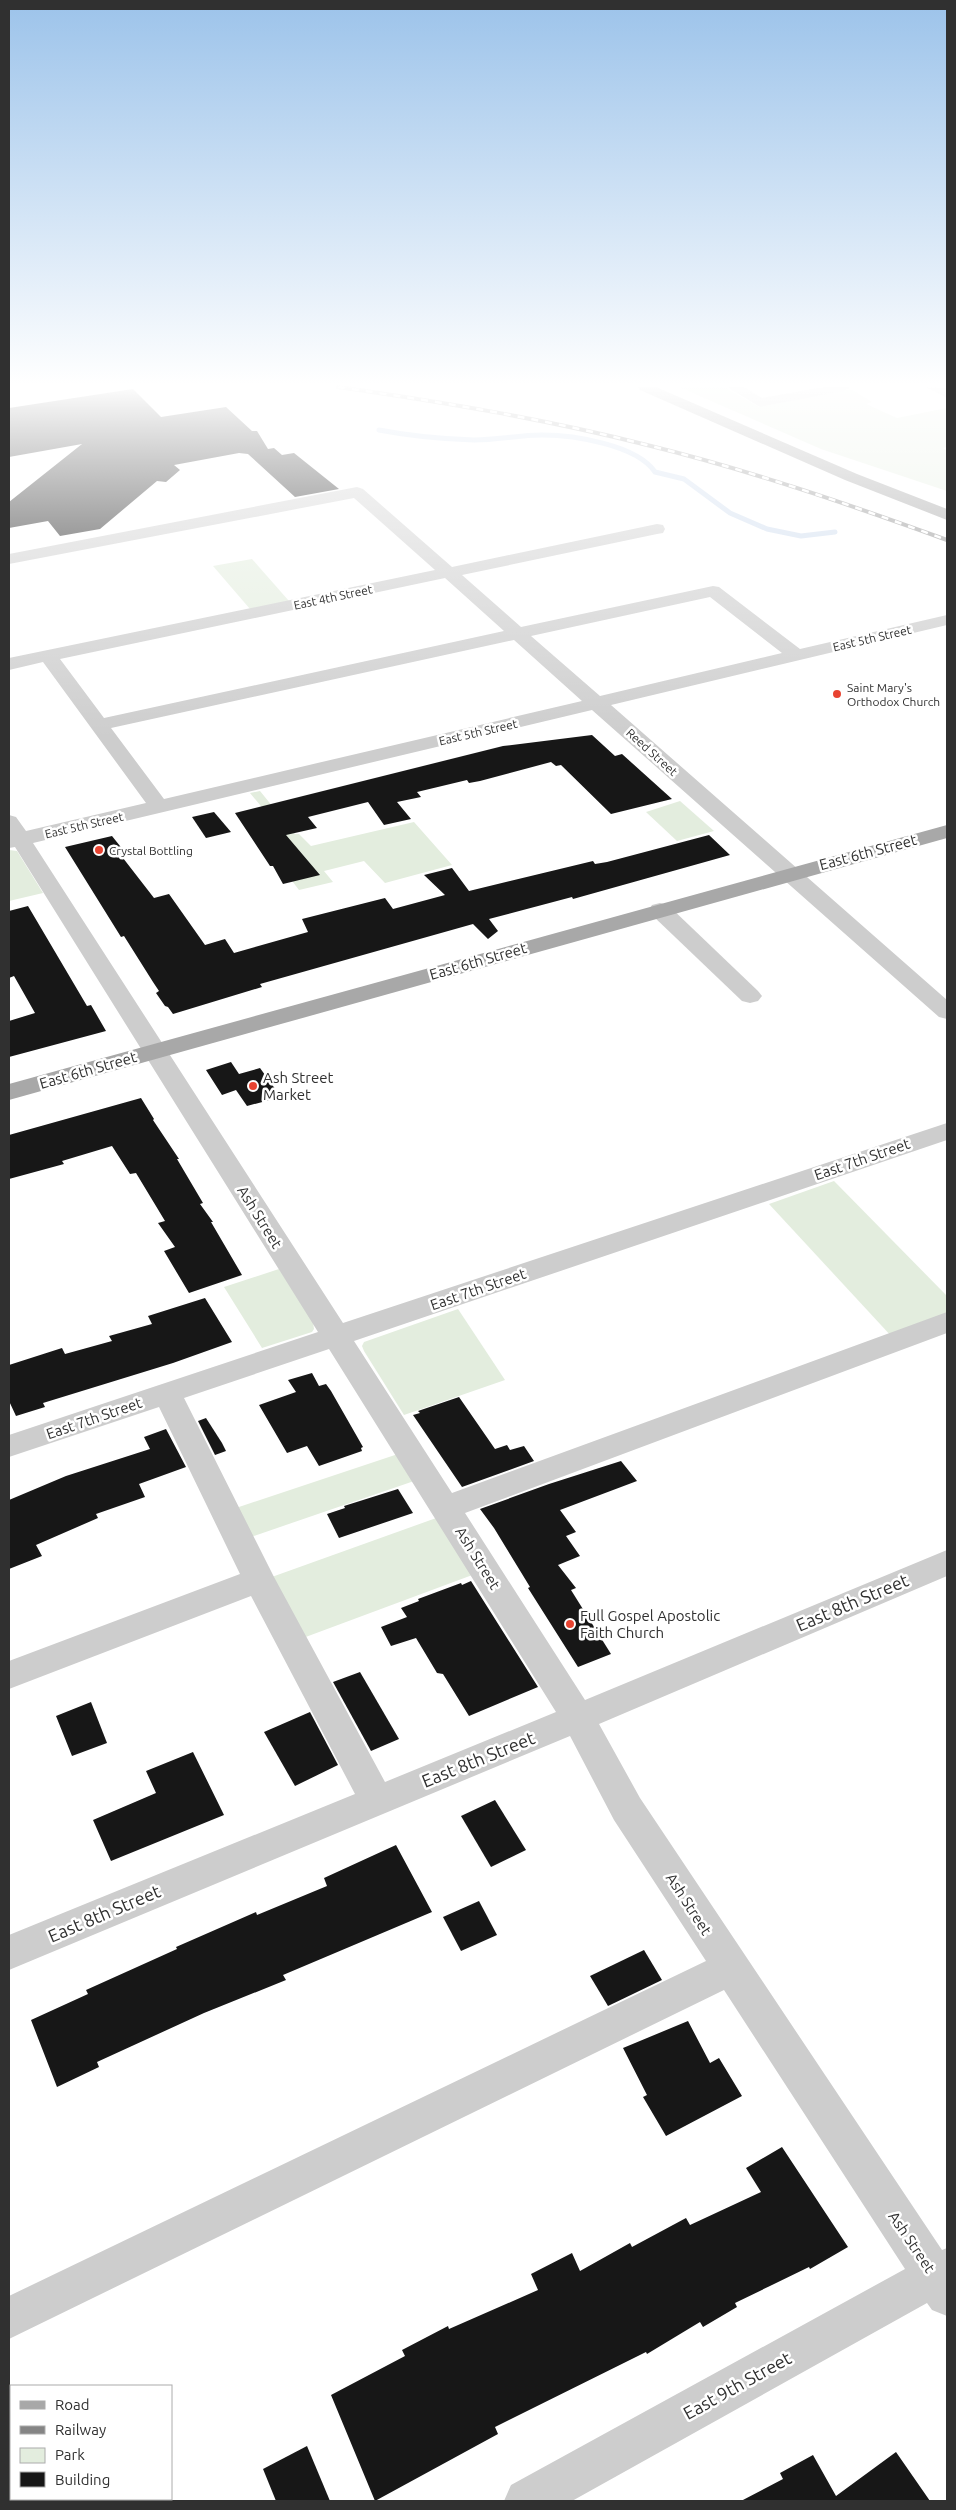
<svg xmlns="http://www.w3.org/2000/svg" width="956" height="2510" viewBox="0 0 956 2510" font-family="Ubuntu,sans-serif">
<style>
.green{fill:#e3edde}
.lines{fill:none;stroke-linecap:round;stroke-linejoin:round}
.stream{stroke:#cad9ed;stroke-width:5}
.building{fill:#171717}
.minor{fill:#cdcdcd;fill-rule:evenodd}
.major{fill:#a8a8a8;fill-rule:evenodd}
.highway{fill:#979797;fill-rule:evenodd}
.rail-casing{stroke:#858585;stroke-width:4}
.rail{stroke:#fff;stroke-width:2.5;stroke-dasharray:7;stroke-linecap:butt}
.poi-dot{fill:#e84331;stroke:#fff;stroke-width:2}
.labels{text-anchor:middle;dominant-baseline:central;stroke-width:5;stroke-linejoin:round;paint-order:stroke}
.far-street-label{font-size:12px;fill:#303030;stroke:#fff}
.far-poi-label{font-size:12px;fill:#303030;stroke:#fff;text-anchor:start}
.street-label{font-size:15px;fill:#303030;stroke:#fff}
.poi-label{font-size:15px;fill:#303030;stroke:#fff;text-anchor:start}
.near-street-label{font-size:18px;fill:#303030;stroke:#fff}
</style>
<rect width="100%" height="100%" fill="#fff"/>
<!-- green -->
<g class="green">
<path d="M679 387H724L759 407 851 389 872 402 866 404 897 418 947 408V447L943 448 947 451V491L821 449Z"/>
<path d="M252 559 289 601 250 609 213 566Z"/>
<path d="M260 791 295 834H299L311 846 414 822 452 865 385 883 364 861 324 871 333 882 299 890 279 864 304 858 250 793Z"/>
<path d="M680 801 714 831 677 841 646 812Z"/>
<path d="M9 850 17 851 43 893 9 901Z"/>
<path d="M834 1181 947 1296V1318L893 1338 769 1204Z"/>
<path d="M279 1269 313 1322 314 1329 312 1332 262 1348 224 1287Z"/>
<path d="M458 1309 505 1380 404 1415 364 1351 362 1346 364 1342Z"/>
<path d="M398 1454 417 1480 248 1538 233 1509Z"/>
<path d="M439 1517 475 1574 303 1638 269 1578Z"/>
</g>
<g class="lines">
<!-- stream -->
<path class="stream" d="M379 430C410 436 442 439 474 440 497 440 519 435 542 435 574 435 637 445 655 472L684 479 730 513 767 529 801 536 835 532"/>
</g>
<!-- building -->
<g class="building">
<path d="M133 389 161 417 226 407 252 431H257L268 449 274 448 282 455 294 453 339 489 295 497 248 454 239 453 174 465 180 470 166 482 157 481 100 529 60 536 48 521 9 528V502L82 444 9 457V408Z"/>
<path d="M592 735 615 756 622 754 672 799 611 814 561 765 556 766 551 762 480 781 469 783 467 780 417 792 421 797 397 802 411 819 384 825 368 802 308 817 317 828 286 835 320 875 283 884 273 866H270L235 813 503 746Z"/>
<path d="M214 812 231 832 206 838 192 817Z"/>
<path d="M709 835 730 855 573 899 572 897 489 919 498 931 488 939 473 924 260 984 262 987 173 1014 168 1007 165 1006 156 993 159 991 153 982 124 936 121 937 65 847 112 836 128 856 123 858 154 898 169 894 205 945 225 939 234 953 308 932 302 919 385 898 393 909 445 895 424 875 452 868 469 891 593 861 595 864 607 862Z"/>
<path d="M28 906 87 1006 91 1005 106 1031 9 1057V1021L35 1013 14 976 9 978V911Z"/>
<path d="M231 1062 239 1074 260 1068 281 1097 247 1106 236 1090 222 1095 206 1070Z"/>
<path d="M141 1098 154 1119 153 1120 179 1159H177L203 1203 200 1204 213 1222H211L242 1275 189 1293 164 1251 175 1247 158 1223 165 1221 136 1173 130 1174 112 1146 62 1161 64 1164 9 1179V1135Z"/>
<path d="M205 1298 232 1342 173 1363 43 1403 45 1407 16 1416 9 1401V1365L62 1348 65 1354 112 1341 109 1336 152 1324 148 1316Z"/>
<path d="M312 1373 319 1386 326 1384 331 1391 363 1447 361 1448 362 1451 319 1466 307 1446 287 1453 259 1405 296 1392 288 1380Z"/>
<path d="M459 1397 495 1449 507 1445 510 1450 524 1446 534 1461 462 1487 413 1415 420 1413 418 1411Z"/>
<path d="M206 1418 222 1443 226 1451 215 1455 198 1421Z"/>
<path d="M166 1429 186 1467 139 1484 145 1497 96 1514 98 1518 36 1545 42 1556 9 1569V1500L66 1476 150 1449 144 1437Z"/>
<path d="M621 1461 637 1481 560 1510 576 1532 566 1536 580 1556 558 1565 576 1588 571 1590 611 1654 578 1667 528 1588 530 1587 494 1528 480 1509 549 1484Z"/>
<path d="M398 1489 413 1513 339 1538 327 1514 345 1508 344 1506Z"/>
<path d="M471 1581 538 1687 469 1716 443 1674 437 1673 416 1638 391 1646 381 1627 407 1617 401 1608 419 1601 418 1599 461 1583 462 1585Z"/>
<path d="M360 1672 399 1739 371 1751 333 1682Z"/>
<path d="M91 1702 107 1743 72 1756 56 1716Z"/>
<path d="M310 1712 338 1765 295 1786 264 1732Z"/>
<path d="M193 1752 224 1815 111 1861 93 1820 156 1793 146 1771Z"/>
<path d="M495 1800 526 1850 491 1867 461 1816Z"/>
<path d="M396 1845 432 1912 283 1975 286 1980 204 2013 97 2062 99 2067 57 2087 31 2020 88 1994 86 1990 177 1949 176 1947 256 1912 257 1915 327 1886 324 1878Z"/>
<path d="M479 1901 497 1935 461 1951 443 1917Z"/>
<path d="M644 1950 662 1980 608 2006 590 1976Z"/>
<path d="M688 2021 710 2063 719 2058 742 2096 666 2136 643 2097 647 2095 623 2048Z"/>
<path d="M782 2147 848 2247 810 2269 809 2267 735 2303 737 2307 703 2327 700 2322 647 2354 646 2352 495 2427 498 2434 375 2501 331 2395 405 2356 402 2350 448 2326 449 2329 538 2290 531 2274 572 2253 580 2271 630 2243 632 2247 686 2218 690 2225 761 2192 746 2168Z"/>
<path d="M307 2446 330 2501H276L263 2469Z"/>
<path d="M896 2452 930 2501H741L783 2479 780 2473 813 2455 836 2496Z"/>
</g>
<g class="lines">
<!-- minor -->
<g class="minor">
<path d="M727 387H744L762 398 823 387H851L844 391 760 407Z"/>
<path d="M926 387 947 388V398Z"/>
<path d="M357 487 363 489 452 567 657 524 663 525 665 529 663 533 657 534 462 575 521 627 713 586 719 587 800 649 947 615V625L611 705 947 1000V1019L939 1017 592 710 33 843 343 1323 947 1123V1140L354 1341 452 1493 947 1312V1333L465 1513 585 1700 947 1550V1576L599 1724 640 1798 942 2250 947 2248V2316L932 2310 927 2303 572 2501H504L511 2485 905 2269 724 1990 9 2339V2296L706 1961 614 1820 570 1736 9 1970V1935L355 1794 251 1596 9 1689V1661L240 1574 159 1407 9 1457V1435L318 1332 15 847 9 848V815L16 817 26 831 146 803 43 662 9 670V658L435 570 354 498 9 564V554ZM445 578 504 631 104 718 60 659ZM710 597 782 653 600 696 531 636ZM514 640 582 701 164 799 111 728ZM329 1349 556 1712 385 1782 274 1577 184 1398Z"/>
<path d="M660 903 668 905 758 991 762 996 758 1001 750 1003 742 1001 652 915 649 910 652 905Z"/>
</g>
<!-- major -->
<path class="major" d="M947 825V838L9 1100V1084Z"/>
<!-- highway -->
<path class="highway" d="M638 387H656L857 474 947 509V520L845 480 640 390Z"/>
<!-- rail casing -->
<g class="rail-casing">
<path id="rail" d="M338 387C442 402 545 419 647 445 749 470 848 504 947 540"/>
</g>
<!-- rail -->
<use href="#rail" class="rail"/>
</g>
<!-- sky -->
<linearGradient id="sky" x2="0" y2="1"><stop stop-color="#9cc3ea"/><stop offset="0.52" stop-color="#fff"/><stop offset="1" stop-color="#fff" stop-opacity="0"/></linearGradient>
<rect width="956" height="738" fill="url(#sky)"/>
<!-- markers -->
<g class="poi-dot">
<circle cx="837" cy="694" r="5"/>
<circle cx="99" cy="850" r="5"/>
<circle cx="253" cy="1086" r="5"/>
<circle cx="570" cy="1624" r="5"/>
</g>
<g class="labels">
<!-- far-street labels -->
<g class="far-street-label">
<text transform="translate(333 597) rotate(-12)">East 4th Street</text>
<text transform="translate(872 638) rotate(-13)">East 5th Street</text>
<text transform="translate(478 732) rotate(-13)">East 5th Street</text>
<text transform="translate(652 752) rotate(42)">Reed Street</text>
<text transform="translate(84 825) rotate(-13)">East 5th Street</text>
</g>
<!-- far-poi labels -->
<g class="far-poi-label">
<text x="847" y="687">Saint Mary's<tspan x="847" dy="14">Orthodox Church</tspan></text>
<text x="109" y="850">Crystal Bottling</text>
</g>
<!-- street labels -->
<g class="street-label">
<text transform="translate(868 852) rotate(-15)">East 6th Street</text>
<text transform="translate(478 961) rotate(-16)">East 6th Street</text>
<text transform="translate(88 1070) rotate(-16)">East 6th Street</text>
<text transform="translate(862 1159) rotate(-19)">East 7th Street</text>
<text transform="translate(260 1217) rotate(58)">Ash Street</text>
<text transform="translate(478 1289) rotate(-19)">East 7th Street</text>
<text transform="translate(94 1418) rotate(-19)">East 7th Street</text>
<text transform="translate(478 1558) rotate(58)">Ash Street</text>
<text transform="translate(689 1904) rotate(57)">Ash Street</text>
<text transform="translate(912 2242) rotate(56)">Ash Street</text>
</g>
<!-- poi labels -->
<g class="poi-label">
<text x="263" y="1077">Ash Street<tspan x="263" dy="17">Market</tspan></text>
<text x="580" y="1615">Full Gospel Apostolic<tspan x="580" dy="17">Faith Church</tspan></text>
</g>
<!-- near-street labels -->
<g class="near-street-label">
<text transform="translate(852 1602) rotate(-23)">East 8th Street</text>
<text transform="translate(478 1759) rotate(-22)">East 8th Street</text>
<text transform="translate(104 1913) rotate(-23)">East 8th Street</text>
<text transform="translate(737 2385) rotate(-29)">East 9th Street</text>
</g>
</g>
<!-- border -->
<rect width="956" height="2510" fill="none" stroke="#303030" stroke-width="20"/>
<!-- legend -->
<rect x="10" y="2385" width="162" height="115" fill="#ffffff" stroke="#acacac"/>
<rect x="20" y="2401" width="25" height="8" fill="#a8a8a8" stroke="#acacac"/>
<text x="55" y="2410" font-size="15" fill="#303030">Road</text>
<rect x="20" y="2426" width="25" height="8" fill="#858585" stroke="#acacac"/>
<text x="55" y="2435" font-size="15" fill="#303030">Railway</text>
<rect x="20" y="2448" width="25" height="15" fill="#e3edde" stroke="#acacac"/>
<text x="55" y="2460" font-size="15" fill="#303030">Park</text>
<rect x="20" y="2472" width="25" height="15" fill="#171717" stroke="#acacac"/>
<text x="55" y="2485" font-size="15" fill="#303030">Building</text>
</svg>
